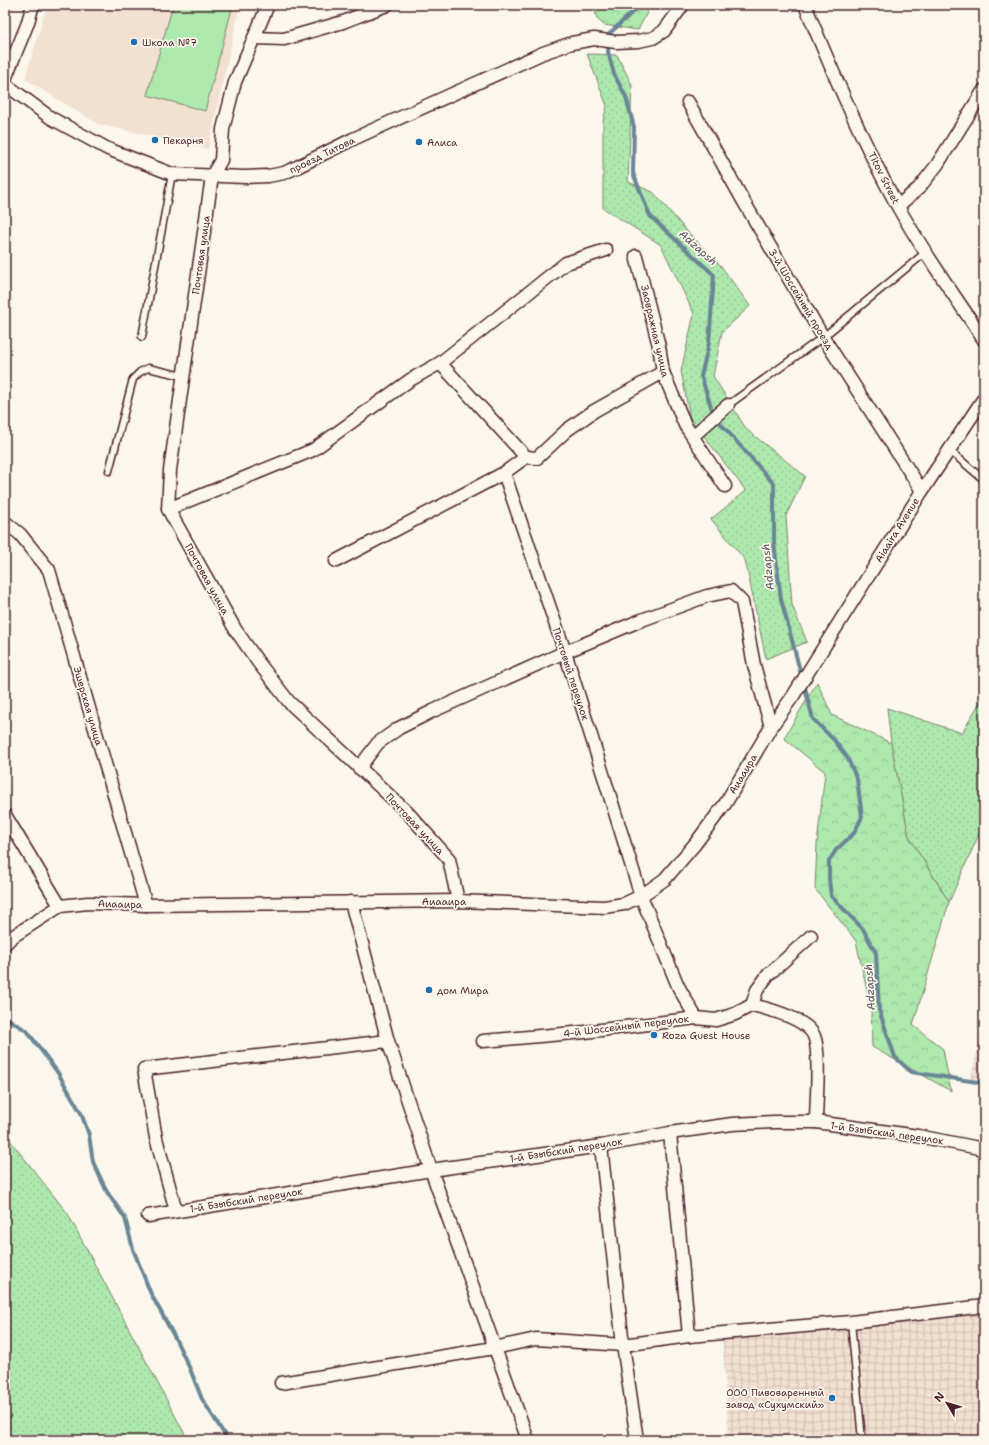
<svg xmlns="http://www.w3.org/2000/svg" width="989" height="1445" viewBox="0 0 989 1445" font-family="'Shantell Sans',sans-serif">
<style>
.built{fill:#f2e0d1}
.industrial{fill:url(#industrial-grid)}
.grass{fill:url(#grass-dots);stroke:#7c846c}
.forest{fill:url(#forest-crowns);stroke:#7c846c}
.garden{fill:#ade8ad;stroke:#7c846c}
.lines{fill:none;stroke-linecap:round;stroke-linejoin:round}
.stream{stroke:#6a8696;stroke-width:4}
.service-casing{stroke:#4a1f2b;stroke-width:9}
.minor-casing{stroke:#4a1f2b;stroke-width:15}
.service{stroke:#fbf7ec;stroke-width:6}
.minor{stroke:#fbf7ec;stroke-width:12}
.poi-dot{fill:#1f6fb2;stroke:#fbf7ec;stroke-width:1.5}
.labels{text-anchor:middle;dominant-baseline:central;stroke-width:3.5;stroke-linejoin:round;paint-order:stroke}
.poi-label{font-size:10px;fill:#4a1f2b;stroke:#fbf7ec;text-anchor:start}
.street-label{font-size:10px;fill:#4a1f2b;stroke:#fbf7ec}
.water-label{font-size:11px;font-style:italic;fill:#5a5361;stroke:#fbf7ec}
</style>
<defs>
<pattern id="industrial-grid" width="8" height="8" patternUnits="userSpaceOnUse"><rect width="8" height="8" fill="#f2e0d1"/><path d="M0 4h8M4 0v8" fill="none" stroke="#d1c0b4"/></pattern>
<pattern id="grass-dots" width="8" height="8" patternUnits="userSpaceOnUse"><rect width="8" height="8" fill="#ade8ad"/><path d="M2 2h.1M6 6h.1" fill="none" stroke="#96c795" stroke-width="1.8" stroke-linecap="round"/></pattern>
<pattern id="forest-crowns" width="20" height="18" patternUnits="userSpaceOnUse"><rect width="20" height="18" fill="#ade8ad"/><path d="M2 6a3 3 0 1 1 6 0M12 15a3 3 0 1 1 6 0" fill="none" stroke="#96c795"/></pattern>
</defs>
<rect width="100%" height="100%" fill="#fbf7ec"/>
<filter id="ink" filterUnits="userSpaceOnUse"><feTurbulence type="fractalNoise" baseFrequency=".025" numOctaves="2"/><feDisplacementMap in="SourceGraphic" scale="8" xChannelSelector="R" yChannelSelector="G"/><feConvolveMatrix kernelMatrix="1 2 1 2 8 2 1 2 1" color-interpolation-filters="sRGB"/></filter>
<g filter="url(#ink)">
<!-- built -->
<path class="built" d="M47 5H240L208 149 98 124 25 79Z"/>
<!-- industrial -->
<g class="industrial">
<path d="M984 1023V1083L970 1081Z"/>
<path d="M984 1304V1440H729L722 1330Z"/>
</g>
<!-- grass -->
<g class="grass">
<path d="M587 54 617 55 632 85 628 182 653 192 686 230 721 266 750 306 722 332 713 376 747 430 805 476 786 516 792 605 807 642 766 659 745 560 711 519 746 491 690 418 681 371 694 314 661 245 603 208V121L607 106Z"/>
<path d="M984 695V823L949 902 909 837 891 743 887 708 962 733Z"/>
<path d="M5 1134 68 1214 188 1440H5Z"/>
</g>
<!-- forest -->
<g class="forest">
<path d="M594 5H651L638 30 604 25 597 19Z"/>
<path d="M817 682 832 715 891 743 909 837 949 902 913 1025 943 1049 951 1091 872 1047 871 1009 856 941 815 889 817 844 825 772 784 738Z"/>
</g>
<!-- garden -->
<path class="garden" d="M173 5H233L205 111 147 95Z"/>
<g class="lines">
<!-- stream -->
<g class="stream">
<path d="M640 5 610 33 608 52 614 74 626 97 634 127 633 173 650 216 714 275 709 343 701 376 714 416 774 484V543L781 599 802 678"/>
<path d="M804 684 813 719 834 740 847 757 857 779 862 817 854 833 836 850 829 861V879L831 896 863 929 876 953 879 1010 895 1057 911 1072 984 1083"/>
<path d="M5 1017 27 1031 58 1073 81 1113 89 1135 93 1162 107 1192 125 1218 133 1249 151 1294 174 1336 190 1369 202 1399 228 1440"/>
</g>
<!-- service casing -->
<g class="service-casing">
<g id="service">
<path d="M142 337 172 174"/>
<path d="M728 405 823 337 926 252"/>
<path d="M949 450 984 480"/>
<path d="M109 471 133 379 140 372 148 368 183 376"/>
<path d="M851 1322 862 1440"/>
</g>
</g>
<!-- minor casing -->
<g class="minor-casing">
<g id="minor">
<path d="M268 5 235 82 223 129 221 160 212 176 170 470 168 509 235 629 258 662 289 702 408 813 449 859 458 901"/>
<path d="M805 5C833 73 862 141 897 205 923 252 955 296 984 340"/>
<path d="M254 38 284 39 343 22 387 5"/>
<path d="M5 79 27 25 33 5"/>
<path d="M5 84 51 118 108 149 172 174 245 177 268 176 284 173 297 167 353 139 543 53 572 43 594 39 616 42 638 41 653 38 664 31 683 5"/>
<path d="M688 102 744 202 823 337 922 491"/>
<path d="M898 206 919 188 937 165 984 90"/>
<path d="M636 256 659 346 663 372 685 425 725 486"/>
<path d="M440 363 526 457 504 473 565 652 641 896 678 986 696 1018"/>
<path d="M693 436 728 405"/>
<path d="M526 457 537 458 567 430 594 411 663 372"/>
<path d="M168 509 313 450 410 380 440 363 566 263 606 250"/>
<path d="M5 522 20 534 49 570 146 905"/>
<path d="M336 561 504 473"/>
<path d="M359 768 378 743 399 728 433 711 565 652 639 621 707 596 731 591 742 602 754 665 771 727"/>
<path d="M5 815 60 906"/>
<path d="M351 902 388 1041 431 1170 528 1440"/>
<path d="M5 944 12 937 60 906 88 903 146 905 458 901 604 907 624 904 641 896 665 879 695 844 725 804 771 727 793 696 922 491 984 398"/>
<path d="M752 1005 757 990 768 975 811 936"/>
<path d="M483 1041 585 1032 696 1018 716 1020 735 1014 752 1005C769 1009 807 1019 814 1036 821 1052 816 1103 816 1122"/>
<path d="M670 1133 689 1336"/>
<path d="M601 1146 623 1345 637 1440"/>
<path d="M176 1211 156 1138 144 1069 388 1041"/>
<path d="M148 1216 431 1170 601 1146 670 1133 732 1124 775 1122H816L918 1136 984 1149"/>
<path d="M281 1383 494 1348 536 1339 623 1345 689 1336 851 1322 984 1306"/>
</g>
</g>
<!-- service -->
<use href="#service" class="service"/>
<!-- minor -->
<use href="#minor" class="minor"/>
</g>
</g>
<!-- markers -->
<g class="poi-dot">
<circle cx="134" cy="42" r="4"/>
<circle cx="155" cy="140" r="4"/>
<circle cx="419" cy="142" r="4"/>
<circle cx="429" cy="990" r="4"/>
<circle cx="654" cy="1035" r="4"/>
<circle cx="832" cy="1398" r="4"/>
</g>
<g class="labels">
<!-- poi labels -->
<g class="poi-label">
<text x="142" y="42">Школа №7</text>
<text x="163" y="140">Пекарня</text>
<text x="427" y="142">Алиса</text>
<text x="437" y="990">дом Мира</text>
<text x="662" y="1035">Roza Guest House</text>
<text x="824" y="1392" text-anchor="end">ООО Пивоваренный<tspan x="824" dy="12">завод «Сухумский»</tspan></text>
</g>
<!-- street labels -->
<g class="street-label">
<text transform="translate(322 155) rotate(-26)">проезд Титова</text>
<text transform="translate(884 178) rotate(63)">Titov Street</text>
<text transform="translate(201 255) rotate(-82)">Почтовая улица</text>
<text transform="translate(801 299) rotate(59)">3-й Шоссейный проезд</text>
<text transform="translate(655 331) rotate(77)">Заовражная улица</text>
<text transform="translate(897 530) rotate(-58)">Aiaaira Avenue</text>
<text transform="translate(207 579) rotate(61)">Почтовая улица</text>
<text transform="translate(571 674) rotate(72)">Почтовый переулок</text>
<text transform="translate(88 706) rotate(74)">Эшерская улица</text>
<text transform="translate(743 774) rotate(-59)">Аиааира</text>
<text transform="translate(415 824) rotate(47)">Почтовая улица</text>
<text x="444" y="901">Аиааира</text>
<text transform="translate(120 904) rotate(2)">Аиааира</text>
<text transform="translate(626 1026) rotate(-7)">4-й Шоссейный переулок</text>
<text transform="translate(887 1133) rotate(8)">1-й Бзыбский переулок</text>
<text transform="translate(566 1150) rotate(-9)">1-й Бзыбский переулок</text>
<text transform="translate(246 1200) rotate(-9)">1-й Бзыбский переулок</text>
</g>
<!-- water labels -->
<g class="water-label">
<text transform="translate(698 248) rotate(42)">Adzapsh</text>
<text transform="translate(768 567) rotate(-96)">Adzapsh</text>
<text transform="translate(870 987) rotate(-94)">Adzapsh</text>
</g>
</g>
<!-- margin -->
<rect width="989" height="1445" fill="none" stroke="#fbf7ec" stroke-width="20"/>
<rect x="10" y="10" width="969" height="1425" fill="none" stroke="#4a1f2b" stroke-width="1.5" filter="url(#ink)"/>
<!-- north arrow -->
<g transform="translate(947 1403) rotate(308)" stroke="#fbf7ec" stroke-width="3" paint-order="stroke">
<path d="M0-3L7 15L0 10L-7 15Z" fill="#4a1f2b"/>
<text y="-6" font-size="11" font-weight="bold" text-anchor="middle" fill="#4a1f2b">N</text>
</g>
</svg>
